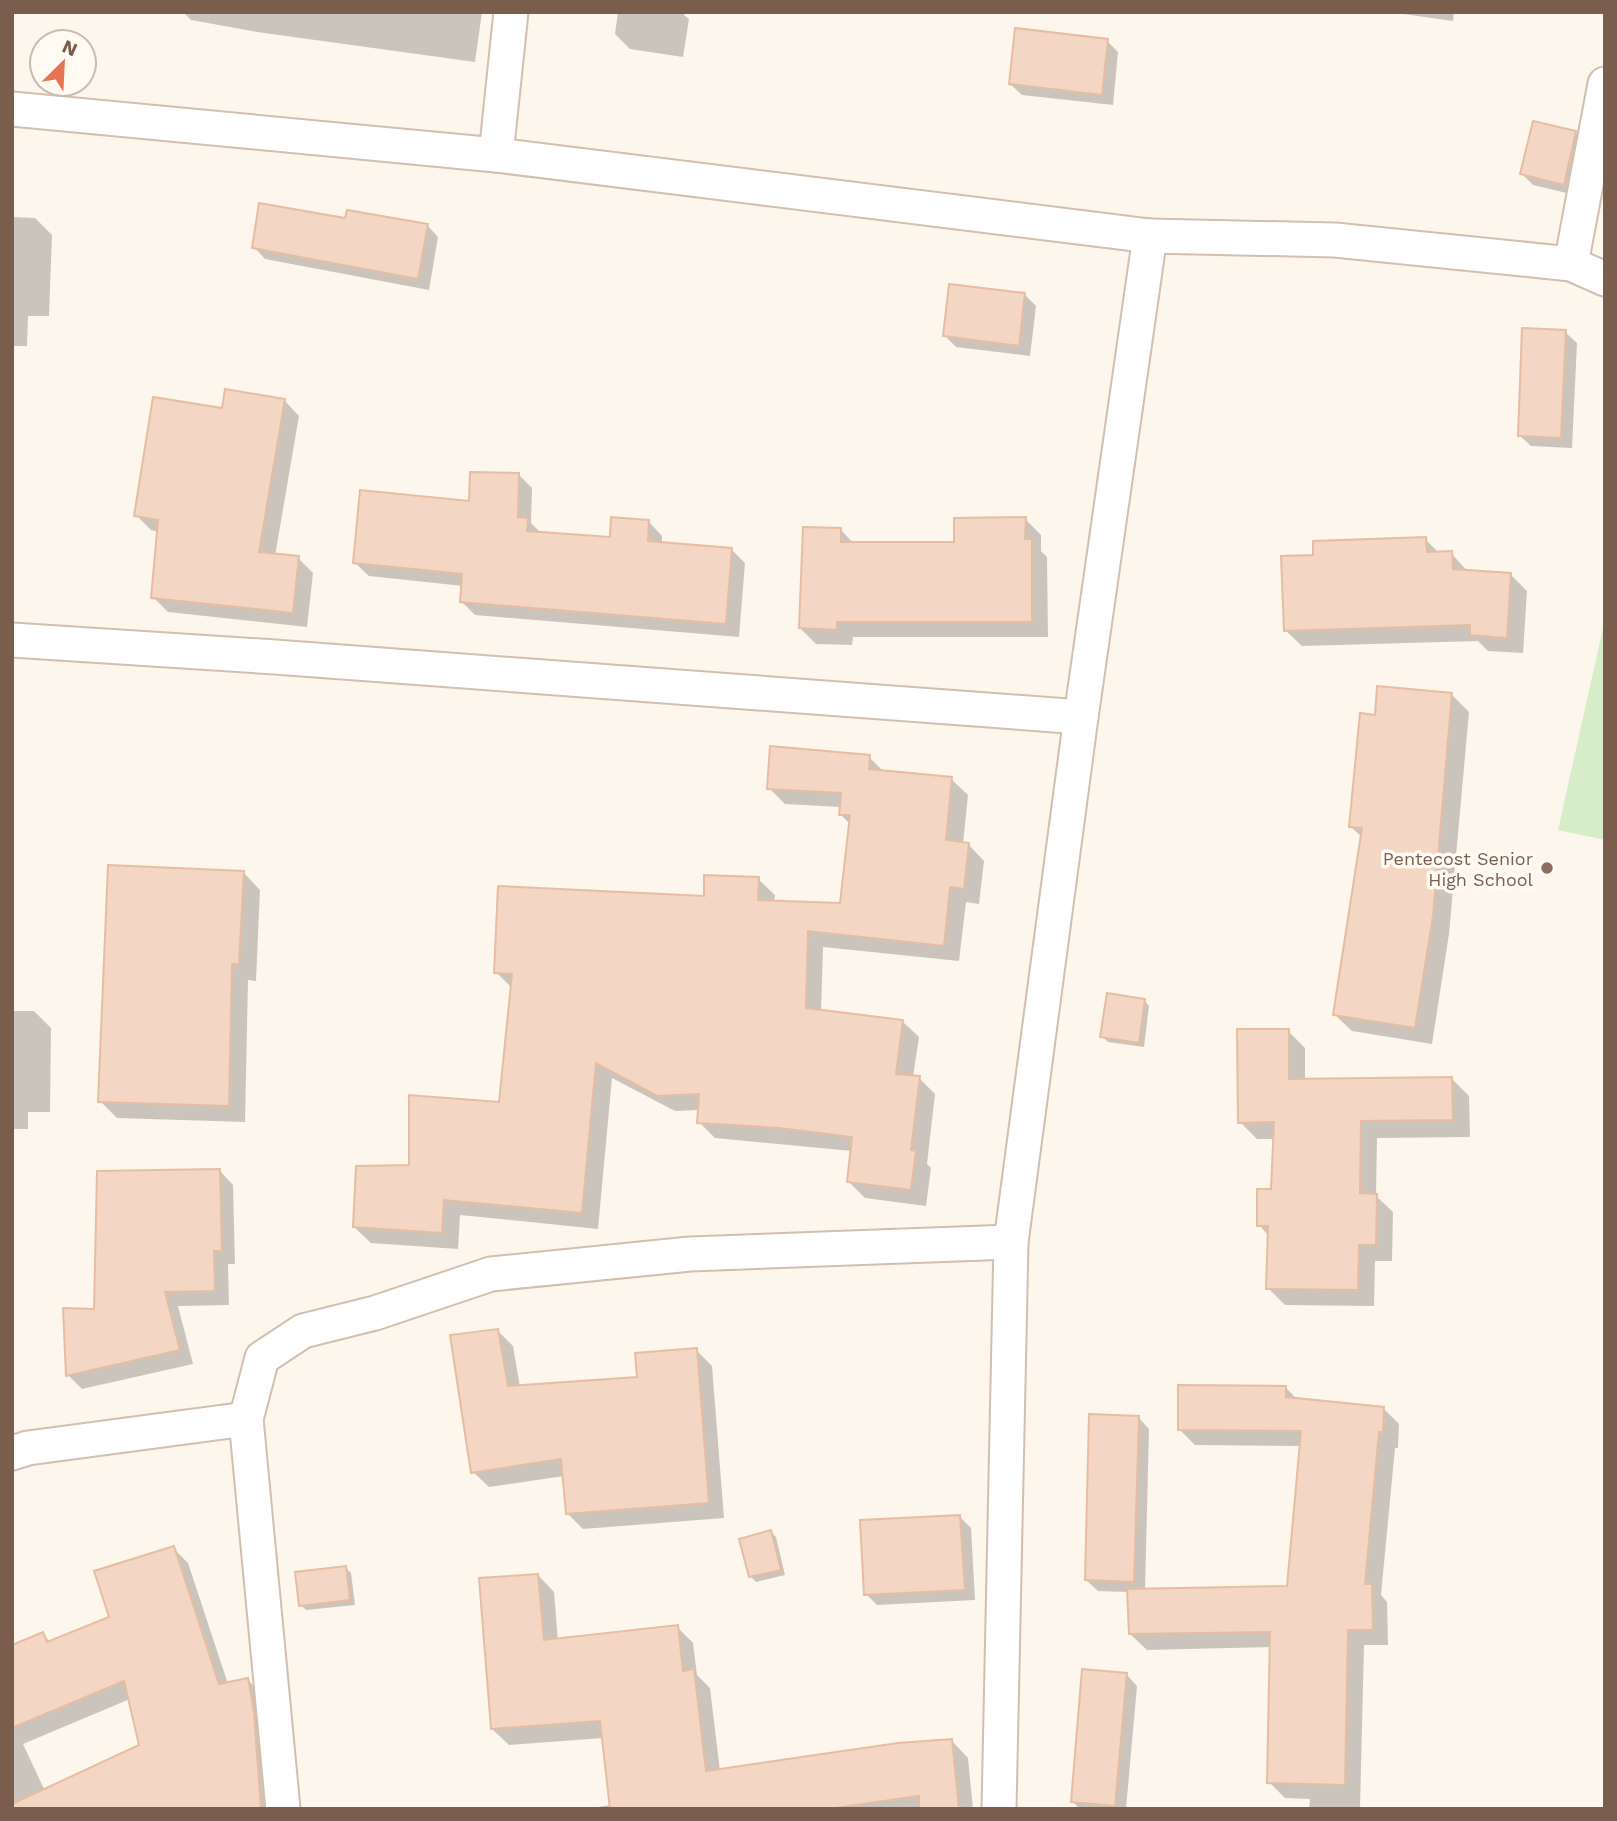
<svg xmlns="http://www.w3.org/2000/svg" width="1617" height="1821" viewBox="0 0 1617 1821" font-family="'Work Sans',sans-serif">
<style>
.green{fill:#d7ecc9}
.shadow{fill:#0003;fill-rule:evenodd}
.building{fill:#f3d6c3;stroke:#e6bda3;stroke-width:2}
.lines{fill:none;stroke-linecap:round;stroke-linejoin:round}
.street-casing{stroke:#d1bfb0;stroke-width:37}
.street{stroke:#fff;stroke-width:33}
.education-dot{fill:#8d6e63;stroke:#fffaf2;stroke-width:2.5}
.labels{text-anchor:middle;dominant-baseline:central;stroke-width:7;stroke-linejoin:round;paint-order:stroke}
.education-label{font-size:18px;fill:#785e54;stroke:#fffaf2;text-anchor:end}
</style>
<rect width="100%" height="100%" fill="#fdf6ec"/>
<!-- green -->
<path class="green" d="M1605 619V840L1558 830Z"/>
<!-- shadow -->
<g class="shadow">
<path d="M183 12H482L475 62 257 32 191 20Z"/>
<path d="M618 12H685L684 15 689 19 683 57 630 49 615 34Z"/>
<path d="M1389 12H1454L1453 21Z"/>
<path d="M1107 41 1118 52 1113 105 1022 95 1010 84Z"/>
<path d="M1535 123 1576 133 1587 144 1575 195 1533 185 1522 174Z"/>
<path d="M12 217 35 218 52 235 49 316H28L27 346H12Z"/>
<path d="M347 220 427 225 438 237 429 290 265 259 254 247Z"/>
<path d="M1025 295 1036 306 1030 356 956 347 945 336Z"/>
<path d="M1565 332 1577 343 1572 448 1531 446 1519 435Z"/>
<path d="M284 400 299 416 275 556 298 558 313 573 307 627 168 612 153 597 159 532 151 530 136 515 223 410Z"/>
<path d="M519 475 532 488 531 523 541 533 611 539 649 522 662 536V544L731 549 745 563 739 637 475 615 461 601 463 586 369 576 355 563 471 503Z"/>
<path d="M1025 519 1041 535V551L1047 557 1048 637H853L852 645 816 644 800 628 841 530 854 544H956Z"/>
<path d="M1425 539 1440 554 1451 553 1468 572 1511 575 1527 591 1523 653 1488 651 1478 641 1302 646 1285 630Z"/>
<path d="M1452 695 1469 712 1449 934 1432 1044 1352 1031 1334 1014 1362 837 1351 827Z"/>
<path d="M869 757 884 772 951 779 968 795 963 844H968L984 861 979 904 966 902 959 961 823 947 821 1012 902 1021 919 1037 913 1077 919 1078 935 1094 927 1164 931 1168 926 1206 865 1198 849 1182 852 1151 715 1138 699 1122V1110L675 1111 612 1078 598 1229 460 1215 458 1249 371 1243 354 1227 411 1167 501 1104 512 988 496 972 758 879 775 895 774 902 841 904 850 824 840 814 841 807 785 804 769 788Z"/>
<path d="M243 872 260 890 256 981 248 980 245 1122 117 1118 100 1101Z"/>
<path d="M1144 1000 1149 1006 1144 1047 1108 1042 1102 1036Z"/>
<path d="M12 1011H34L51 1028 50 1112H28V1129H12Z"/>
<path d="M1288 1031 1305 1048V1080L1452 1079 1469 1096 1470 1137 1377 1138 1376 1196 1393 1212 1392 1261H1375L1374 1306 1285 1305 1268 1288 1269 1236 1259 1225 1272 1191 1275 1139H1257L1240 1122Z"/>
<path d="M219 1170 233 1185 235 1264H228L229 1305 178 1306 193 1364 82 1389 68 1375 95 1310Z"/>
<path d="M498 1331 513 1346 520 1387 639 1379 696 1350 712 1366 724 1518 583 1529 567 1513 564 1476 489 1487 473 1472Z"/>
<path d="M1286 1388 1298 1400 1383 1408 1399 1424 1398 1448H1395L1381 1595 1387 1602 1388 1645H1364L1360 1809H1309L1310 1799 1285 1798 1269 1782 1272 1647 1147 1650 1130 1634 1129 1592 1098 1591 1086 1580 1138 1417 1149 1429 1145 1590 1289 1587 1301 1446 1195 1445 1179 1429Z"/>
<path d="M960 1517 971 1528 975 1600 877 1605 866 1594Z"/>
<path d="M771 1532 776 1537 785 1575 756 1582 750 1576Z"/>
<path d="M173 1548 188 1563 228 1684 248 1680 263 1695 274 1809H12V1647L43 1634 51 1643 111 1618ZM130 1699 142 1746 45 1791 23 1744Z"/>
<path d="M345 1567 351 1573 355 1605 306 1610 301 1605Z"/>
<path d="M538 1575 554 1592 558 1641 677 1627 693 1643 697 1675 710 1688 720 1771 952 1741 968 1758 973 1809H585L611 1805 603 1738 509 1745 492 1729Z"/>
<path d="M1126 1674 1137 1686 1126 1809H1080L1072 1801Z"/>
</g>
<!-- building -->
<g class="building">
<path d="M1015 28 1108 39 1102 95 1009 84Z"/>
<path d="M1533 121 1576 131 1564 185 1520 174Z"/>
<path d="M259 203 345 218 347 210 428 224 418 279 252 248Z"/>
<path d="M949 284 1025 293 1019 346 943 336Z"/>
<path d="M1522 328 1566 330 1561 438 1518 436Z"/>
<path d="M225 389 285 399 259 552 299 556 293 613 151 598 158 520 134 516 153 397 222 408Z"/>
<path d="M470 472 519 473 518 517 528 518 527 531 610 537 611 517 649 520 648 541 732 548 726 624 460 602 462 574 353 563 360 490 469 501Z"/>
<path d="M1026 517 1025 539H1032V622H837V630L799 628 803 527 841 528V542H954V518Z"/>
<path d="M1426 537 1427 552 1452 551 1453 569 1511 573 1507 638 1470 635V625L1284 631 1281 556 1313 555V541Z"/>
<path d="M1377 686 1452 693 1433 916 1415 1028 1333 1015 1362 828 1349 827 1360 713 1375 715Z"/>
<path d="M770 746 870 755 869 769 952 777 946 840 969 843 964 889 950 887 944 946 808 931 806 1008 903 1020 896 1074 920 1076 911 1150 916 1151 911 1190 847 1182 852 1137 779 1128 697 1123 699 1094 657 1096 596 1063 582 1213 444 1200 442 1233 353 1227 356 1166 409 1165V1095L499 1102 512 974 494 973 498 886 704 896V875L759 877 758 900 840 903 850 815H839L841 793 767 789Z"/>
<path d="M108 865 244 871 239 964H232L229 1106 98 1102Z"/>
<path d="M1107 993 1145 999 1139 1043 1100 1037Z"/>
<path d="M1237 1029H1289V1079L1452 1077 1453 1120 1361 1121 1360 1193 1377 1194 1376 1245H1359L1358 1290 1266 1289 1268 1226H1257V1189H1271L1274 1122 1238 1123Z"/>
<path d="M220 1169 222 1251H214L215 1291 165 1292 180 1350 66 1376 63 1308 94 1309 97 1171Z"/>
<path d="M498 1329 508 1386 637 1377 635 1353 697 1348 709 1503 566 1514 561 1459 471 1473 450 1335Z"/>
<path d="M1178 1385 1286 1386V1397L1384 1407 1383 1432H1379L1365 1584H1372L1373 1630H1348L1345 1785 1267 1783 1270 1632 1129 1634 1127 1589 1287 1586 1301 1431 1178 1430Z"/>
<path d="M1089 1414 1139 1416 1134 1582 1085 1580Z"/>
<path d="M960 1515 965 1590 864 1595 860 1520Z"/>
<path d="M771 1530 781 1570 749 1577 739 1539Z"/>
<path d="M174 1546 219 1684 248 1678 254 1712 261 1809H12V1804L139 1745 124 1681 12 1728V1645L43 1632 47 1642 109 1617 94 1571Z"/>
<path d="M346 1566 350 1600 299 1606 295 1572Z"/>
<path d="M538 1574 544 1640 678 1625 683 1671 694 1669 706 1771 898 1743 952 1739 959 1809H919V1796L829 1809H610L600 1721 491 1729 479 1578Z"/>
<path d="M1082 1669 1127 1673 1115 1806 1071 1802Z"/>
</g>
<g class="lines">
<!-- street casing -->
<g class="street-casing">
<g id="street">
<path d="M12 109 496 155 1150 236 1335 240 1571 264 1605 279"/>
<path d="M496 155 511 12"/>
<path d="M1571 264 1605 84"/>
<path d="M12 640 275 657 1081 717"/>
<path d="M12 1453 28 1448 246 1419"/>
<path d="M283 1809 246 1419 262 1358 303 1331 375 1313 491 1274 690 1254 1011 1242"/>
<path d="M999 1809 1011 1242 1081 717 1150 236"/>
</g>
</g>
<!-- street -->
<use href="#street" class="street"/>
</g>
<!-- markers -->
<circle class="education-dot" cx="1547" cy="868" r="7"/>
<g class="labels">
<!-- education labels -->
<g class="education-label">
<text x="1533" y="858">Pentecost Senior<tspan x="1533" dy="21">High School</tspan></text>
</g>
</g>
<!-- border -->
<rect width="1617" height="1821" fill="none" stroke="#7a5d4d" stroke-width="28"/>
<!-- north arrow -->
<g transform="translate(63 63) rotate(24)"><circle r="33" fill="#fffaf2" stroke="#cabbb0" stroke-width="2"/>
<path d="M0-5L12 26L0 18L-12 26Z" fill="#e77451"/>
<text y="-10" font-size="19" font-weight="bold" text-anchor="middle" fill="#7a5d4d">N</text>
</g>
</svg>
